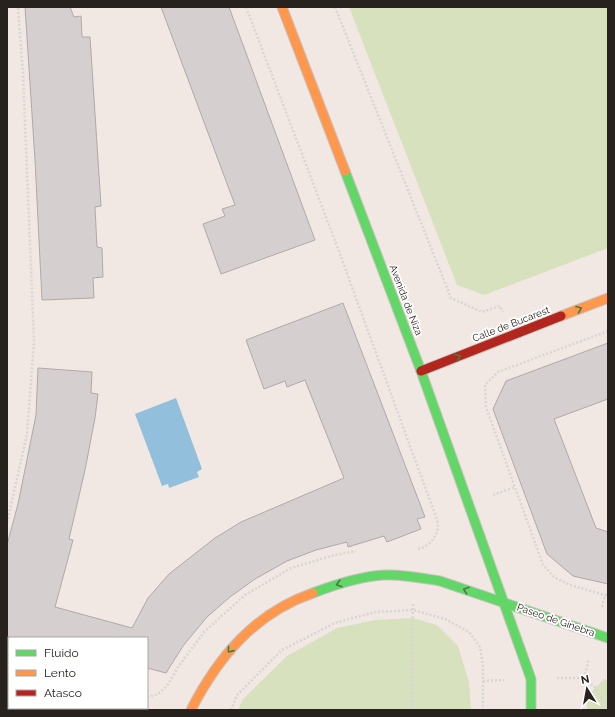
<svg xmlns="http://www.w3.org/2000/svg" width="615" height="717" viewBox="0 0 615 717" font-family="Raleway,sans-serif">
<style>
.green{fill:#d7e1be}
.water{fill:#92bfdc}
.building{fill:#d6cfcf;stroke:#b1a9a9}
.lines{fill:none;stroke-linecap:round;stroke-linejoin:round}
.street-casing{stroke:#c9c3bf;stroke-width:24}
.fast-casing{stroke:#c9c3bf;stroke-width:11}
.slow-casing{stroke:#c9c3bf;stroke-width:11}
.jam-casing{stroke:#c9c3bf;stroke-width:11}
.path{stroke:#d8d5d4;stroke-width:2.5;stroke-dasharray:2 2;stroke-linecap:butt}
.street{stroke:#fdfcfb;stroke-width:22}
.fast{stroke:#63d668;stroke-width:9}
.slow{stroke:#ff974d;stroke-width:9}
.jam{stroke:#b3261e;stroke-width:9}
.oneway{stroke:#467c43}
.labels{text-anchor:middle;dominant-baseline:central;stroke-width:3.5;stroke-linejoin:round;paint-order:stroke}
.street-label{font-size:10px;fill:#28221e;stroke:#fff}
</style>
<rect width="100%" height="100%" fill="#f1e8e4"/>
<!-- green -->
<g class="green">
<path d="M349 7H608V248L484 295 457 285Z"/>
<path d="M413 618 437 625 458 646 469 682 471 710H238L243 699 287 656 337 628 375 620Z"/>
<path d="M604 679 608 680V710H587V696Z"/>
</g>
<!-- water -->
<path class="water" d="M176 398 202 469 197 472 199 477 169 488 168 484 162 486 135 414Z"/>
<!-- building -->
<g class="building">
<path d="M25 7H70L74 17 81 16 82 37H90L101 206 95 207 97 247 102 248 103 277 93 278 94 298 42 300 35 160Z"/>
<path d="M161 7H229L315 240 221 274 203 224 225 216 222 209 235 205Z"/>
<path d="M343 303 425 517 417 519 421 529 387 542 384 536 348 547 347 542 316 550 287 561 255 579 230 597 207 617 183 646 166 673 147 668V638H7V545L18 504 36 415 38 368 92 372 91 393 98 394 95 418 85 470 69 539 73 540 55 607 132 628 148 598 169 574 215 538 241 522 344 478 305 380 287 387 285 381 264 389 246 340Z"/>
<path d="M608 343V399L554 419 596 528 608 532V584L573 576 547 554 493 409 506 381Z"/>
</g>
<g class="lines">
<!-- street casing -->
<g class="street-casing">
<g id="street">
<path d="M7 686H9"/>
<path d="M85 708 92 710"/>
</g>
</g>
<!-- fast casing -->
<g class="fast-casing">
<g id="fast">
<path d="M345 171 421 371 531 679V710"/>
<path d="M313 593C334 585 362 576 385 575 403 574 422 578 440 581L608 638"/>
</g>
</g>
<!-- slow casing -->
<g class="slow-casing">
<g id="slow">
<path d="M282 7 345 171"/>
<path d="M561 316 608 298"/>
<path d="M191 710C218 657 255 613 313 593"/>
</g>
</g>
<!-- jam casing -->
<g class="jam-casing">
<path id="jam" d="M421 371 561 316"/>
</g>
<!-- path -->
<g class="path">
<path d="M246 7 337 246 436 517C437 520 438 524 438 527 437 537 428 548 417 549"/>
<path d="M335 7 451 298 482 312 500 306 503 312"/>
<path d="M608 331 498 372 485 385 486 407 543 565 554 577 570 585 608 596"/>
<path d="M493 495 515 487"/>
<path d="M7 523 27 434 34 341 23 74 18 7"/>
<path d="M602 607 605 595"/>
<path d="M557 678H584L595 687 608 708"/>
<path d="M584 678 589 659"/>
<path d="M483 681 504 680"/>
<path d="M147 697 158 694 167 686 178 667 204 632 245 595 291 568 335 555 356 551"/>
<path d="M231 710 237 695 282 650 335 623 375 612 413 610 445 619 469 632 480 647 483 666V710"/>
<path d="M411 710 413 603"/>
</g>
<!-- street -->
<use href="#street" class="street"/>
<!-- fast -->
<use href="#fast" class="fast"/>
<!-- slow -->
<use href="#slow" class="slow"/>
<!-- jam -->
<use href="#jam" class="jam"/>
</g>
<!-- one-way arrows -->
<defs><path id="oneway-chevron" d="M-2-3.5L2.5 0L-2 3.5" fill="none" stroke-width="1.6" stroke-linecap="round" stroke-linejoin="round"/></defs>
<g class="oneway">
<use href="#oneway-chevron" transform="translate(579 309) rotate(-21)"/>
<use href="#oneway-chevron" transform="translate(458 357) rotate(-21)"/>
<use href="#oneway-chevron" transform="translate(339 584) rotate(164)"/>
<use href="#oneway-chevron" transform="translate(466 590) rotate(-161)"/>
<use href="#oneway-chevron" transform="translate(230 650) rotate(129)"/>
</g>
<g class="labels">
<!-- street labels -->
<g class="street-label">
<text transform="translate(406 300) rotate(69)">Avenida de Niza</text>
<text transform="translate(511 324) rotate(-21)">Calle de Bucarest</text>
<text transform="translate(556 620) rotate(19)">Paseo de Ginebra</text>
</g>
</g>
<!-- border -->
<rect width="615" height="717" fill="none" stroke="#28221e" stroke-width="16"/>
<!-- legend -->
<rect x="8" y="637" width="140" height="72" fill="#ffffff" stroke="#a9a7a5"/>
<rect x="16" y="650" width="20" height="6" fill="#63d668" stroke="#a9a7a5"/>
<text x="44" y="657" font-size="12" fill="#28221e">Fluido</text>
<rect x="16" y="670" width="20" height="6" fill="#ff974d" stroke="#a9a7a5"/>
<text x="44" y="677" font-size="12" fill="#28221e">Lento</text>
<rect x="16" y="690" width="20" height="6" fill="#b3261e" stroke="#a9a7a5"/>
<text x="44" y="697" font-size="12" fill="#28221e">Atasco</text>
<!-- north arrow -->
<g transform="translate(587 689) rotate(349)" stroke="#ffffff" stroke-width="3" paint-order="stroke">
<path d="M0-3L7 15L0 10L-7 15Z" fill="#28221e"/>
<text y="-6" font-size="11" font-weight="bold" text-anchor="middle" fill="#28221e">N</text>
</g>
</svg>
